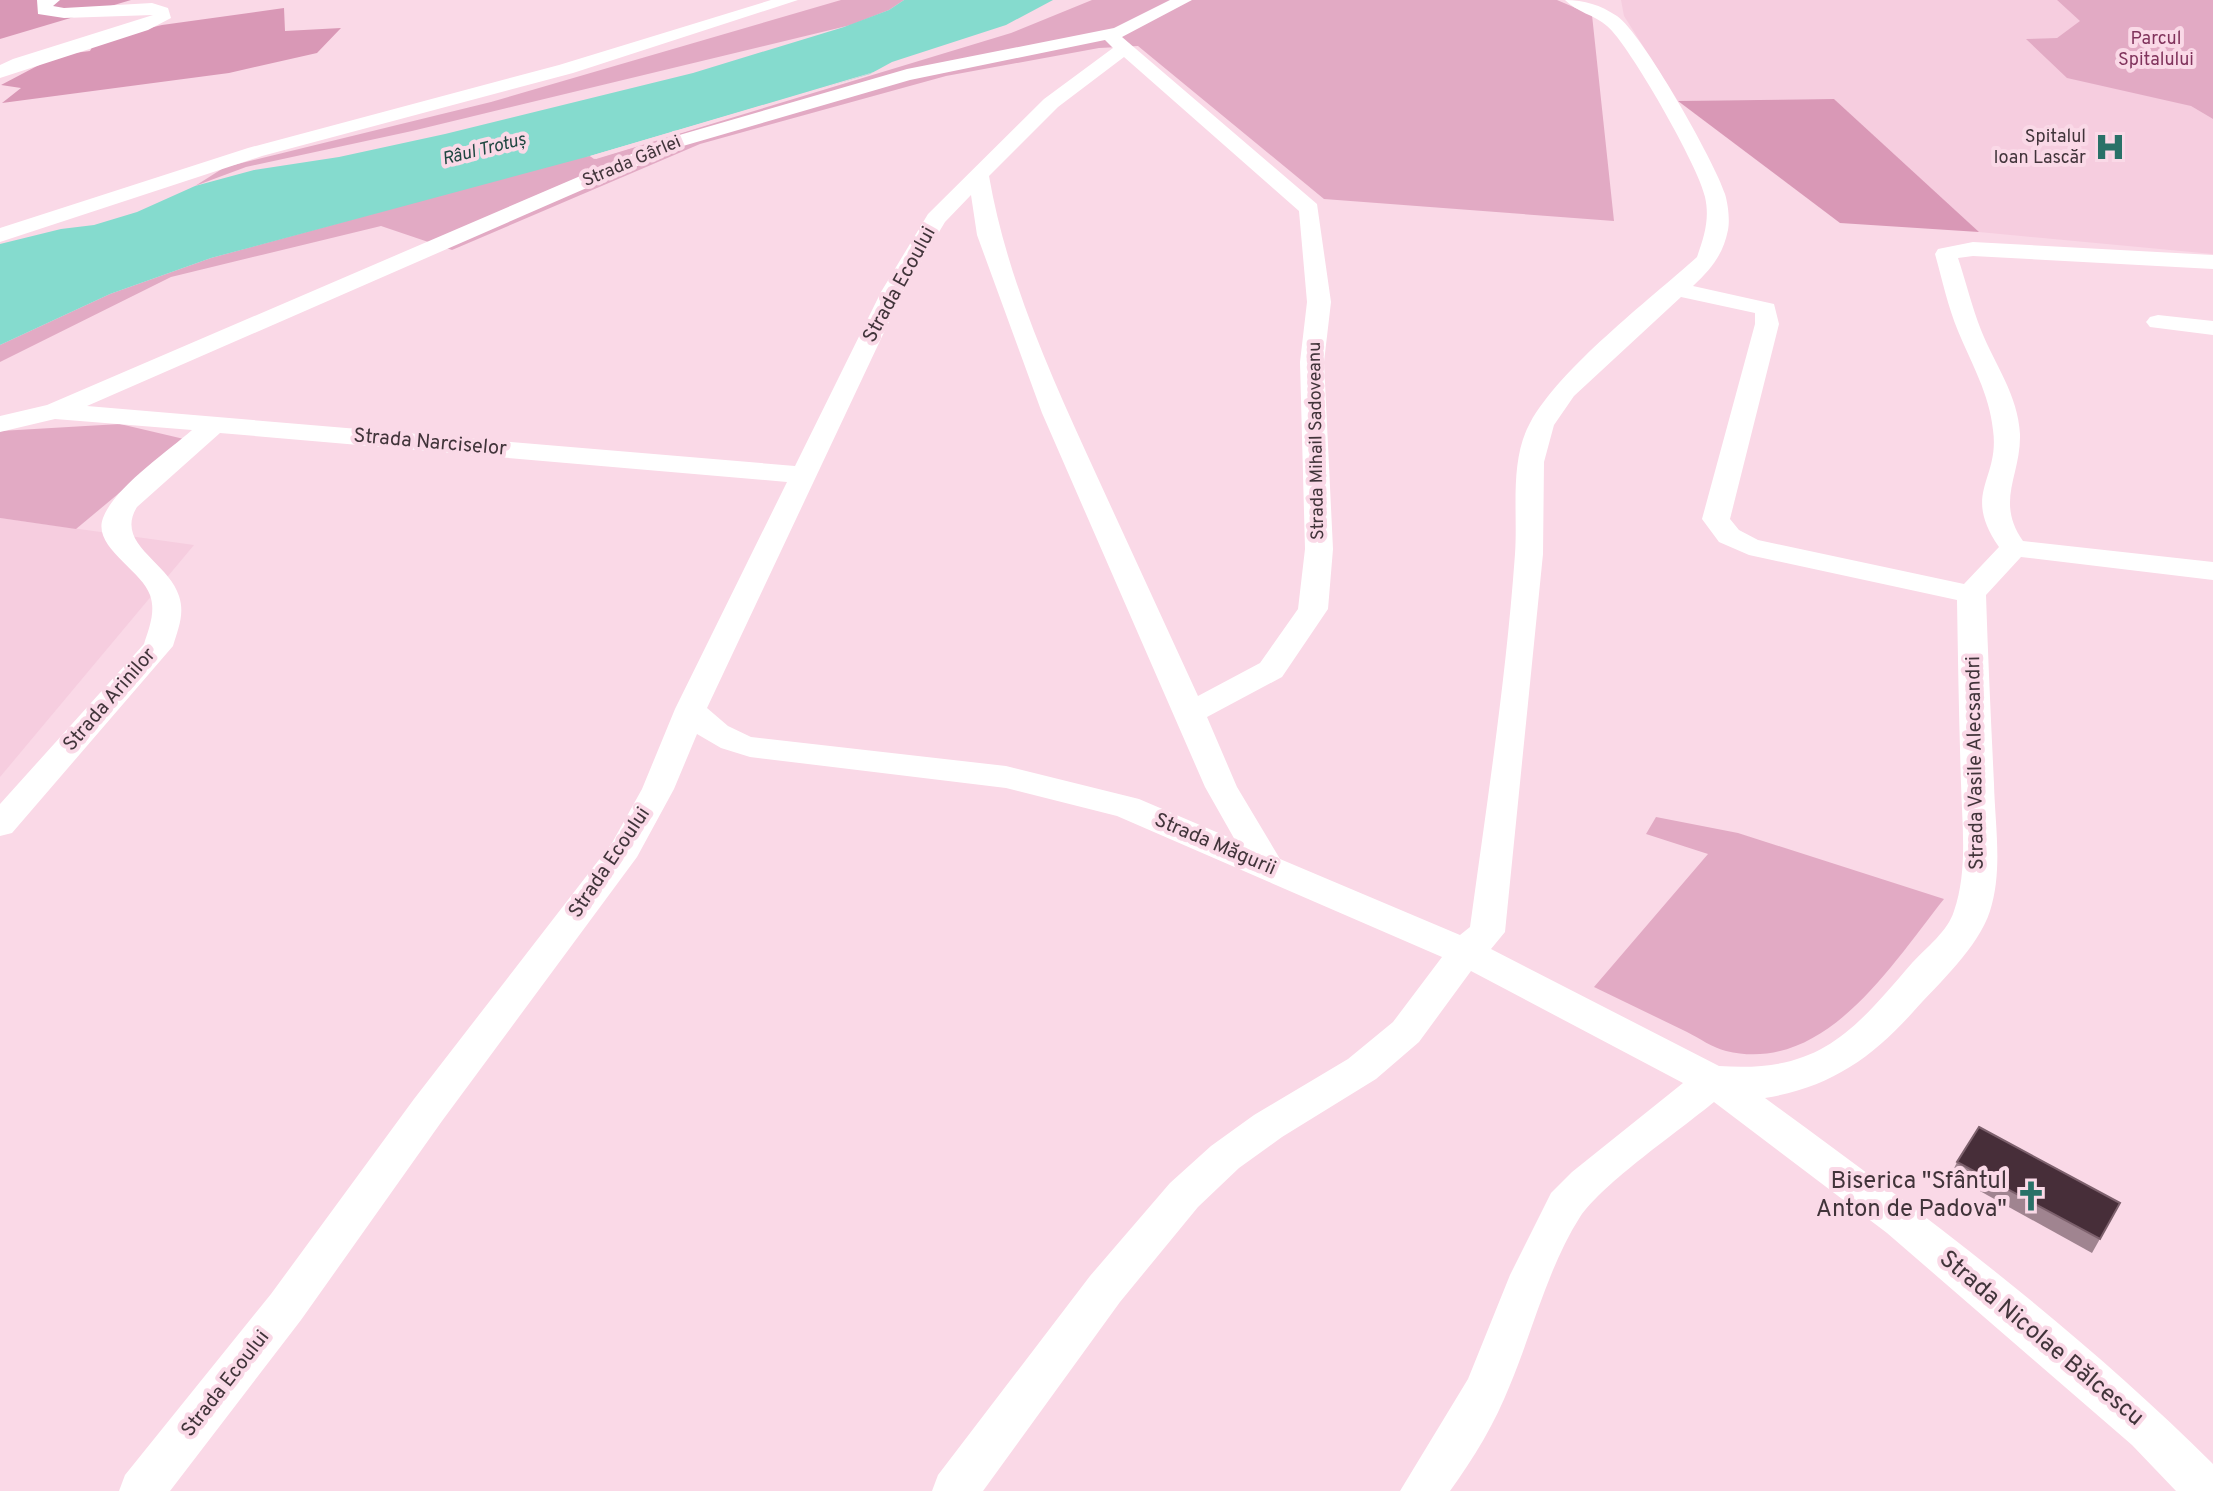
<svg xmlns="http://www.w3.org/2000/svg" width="2213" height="1491" viewBox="0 0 2213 1491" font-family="Overpass,sans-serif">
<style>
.built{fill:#f6cddf}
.green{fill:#e2aac4}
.forest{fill:#d998b6}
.water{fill:#85dbce}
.pier{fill:#fad9e7}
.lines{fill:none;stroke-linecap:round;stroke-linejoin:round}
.minor{fill:#fff;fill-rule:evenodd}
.wall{fill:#a08490}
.building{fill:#472e39;stroke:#7d616d;stroke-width:2}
.labels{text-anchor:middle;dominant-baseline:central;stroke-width:8;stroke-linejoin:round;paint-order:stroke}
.far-park-label{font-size:18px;fill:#80335c;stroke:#fad9e7}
.far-poi-label{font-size:18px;fill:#41343a;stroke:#fad9e7;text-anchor:end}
.far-water-label{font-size:18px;font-style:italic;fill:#1f4741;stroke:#fad9e7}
.far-street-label{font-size:18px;fill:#41343a;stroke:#fad9e7}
.street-label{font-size:20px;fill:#41343a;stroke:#fad9e7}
.near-poi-label{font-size:24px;fill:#41343a;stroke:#fad9e7;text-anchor:end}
.near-street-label{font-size:24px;fill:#41343a;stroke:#fad9e7}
</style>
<rect width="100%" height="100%" fill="#fad9e7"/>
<!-- built -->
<g class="built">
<path d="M1621 0H2057L2081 21 2057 38 2027 39 2191 106 2213 119V254L1979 232 1834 99 1678 101 1624 16Z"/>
<path d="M0 518 194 545 0 777Z"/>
</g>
<!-- green -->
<g class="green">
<path d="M841 0H904L889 10 851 25 412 131 246 167 195 186 225 167 491 102Z"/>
<path d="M1092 0H1557L1592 15 1614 221 1324 199 1138 46 1099 48 946 76 700 144 452 250 381 226 171 277 0 362V345L110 294 211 258 580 157 590 156 596 159 1011 33Z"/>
<path d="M2057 0H2213V119L2191 106 2067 78 2026 39 2057 38 2080 21Z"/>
<path d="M120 424 184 439 76 529 0 518V431Z"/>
<path d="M1656 817 1738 833 1944 899C1892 964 1825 1075 1726 1051 1713 1048 1699 1038 1687 1032 1656 1017 1625 1002 1594 987L1708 854 1646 834Z"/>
</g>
<!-- forest -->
<g class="forest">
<path d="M0 0H131L0 39Z"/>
<path d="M284 8 285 31 341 28 317 53 229 73 2 103 21 88 1 85 58 55 90 51 95 41 162 25Z"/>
<path d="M1834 99 1979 232 1840 223 1678 101Z"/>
</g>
<!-- water -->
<path class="water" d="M904 0H1053L1006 25 892 62 870 74 590 156 211 258 110 294 0 345V244L61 229 94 225 137 212 195 186 254 170 339 157 445 134 693 73 844 27 889 10Z"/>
<!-- pier -->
<path class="pier" d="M891 67 687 131 594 159 590 156Z"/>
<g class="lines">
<!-- minor -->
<g class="minor">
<path d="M37 0H60L53 6 64 8 152 3 168 8 171 18 148 30 0 78V65L13 59 153 15 64 18 38 14Z"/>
<path d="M771 0H798L573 73 262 156 0 242V228L248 148 559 65Z"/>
<path d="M1170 0H1192L1122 37 1317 204 1331 302 1324 362 1333 549 1328 609 1282 677 1207 717 1237 787 1280 859 1460 935 1470 927C1487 803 1506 679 1515 554 1518 513 1509 461 1530 423 1560 368 1648 301 1697 257 1704 237 1710 219 1705 197 1700 169 1629 44 1607 26 1595 15 1576 12 1565 0 1585 0 1600 5 1617 16 1642 33 1715 162 1725 194 1728 204 1730 220 1728 230 1723 255 1711 269 1693 286L1774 304 1779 324 1730 519 1739 530 1758 540 1964 584 1999 547C1961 492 2000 481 1993 430 1989 393 1972 365 1958 331 1948 307 1942 279 1935 254L1938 249 1973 242 2213 255V269L1973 256 1958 258C1966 282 1972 307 1981 330 1995 365 2018 395 2020 434 2021 476 1995 501 2023 541L2213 562V580L2021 557 1986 595C1988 658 1991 721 1994 784 1995 825 2003 871 1990 911 1978 948 1939 983 1913 1012 1871 1059 1828 1088 1765 1098 1920 1211 2077 1328 2213 1464V1491H2176L2132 1445 1887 1233 1714 1102C1679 1131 1603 1183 1580 1217 1548 1267 1533 1330 1510 1385 1495 1423 1474 1458 1450 1491H1400L1468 1379 1510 1275 1551 1193 1572 1172 1683 1083 1471 971 1419 1042 1376 1079 1282 1137 1239 1168 1198 1207 1120 1302 983 1491H932L938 1475 1090 1276 1170 1183 1211 1146 1254 1115 1348 1059 1393 1022 1442 957 1117 816 1006 788 750 757 721 748 697 734 674 789 637 857 442 1121 301 1320 170 1491H119L125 1475 271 1294 414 1099 612 843 642 789 675 709 787 482 220 433 137 507C114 544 169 562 179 596 185 614 178 629 173 646L12 833 0 836V804L144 644C149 628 156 612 150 595 142 570 92 547 103 518 114 488 167 452 192 430L55 419 0 432V416L47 405 669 138 907 69 1114 28ZM1105 40 1113 48 1044 99 928 214 881 292 795 466 87 406 683 146 910 80ZM1124 57 1299 211 1307 302 1300 362 1305 549 1298 609 1260 663 1198 696C1164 622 1130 548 1096 474 1052 378 1007 280 989 176L1058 107ZM971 195 977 235 1042 413 1205 787 1235 840 1139 799 1006 766 751 737 728 726 707 708 903 292 945 222ZM1681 297 1755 313V324L1702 519 1719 542 1749 555 1957 600C1958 661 1959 722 1961 783 1962 825 1968 871 1954 911 1948 931 1926 948 1912 963 1851 1034 1819 1073 1719 1066L1491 949 1505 932 1543 554 1544 462 1554 425 1574 396Z"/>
<path d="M2158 315 2213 321V335L2150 327 2146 322 2150 317Z"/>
</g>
</g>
<!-- wall -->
<path class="wall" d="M1957 1162 2120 1203 2092 1253 1951 1175Z"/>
<!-- building -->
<path class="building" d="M1979 1127 2120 1203 2100 1239 1957 1162Z"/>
<!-- icons -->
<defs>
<g id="hospital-bare" transform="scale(2.4)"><path d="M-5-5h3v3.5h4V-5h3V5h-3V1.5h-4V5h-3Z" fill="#297168" stroke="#fad9e7" stroke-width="2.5" paint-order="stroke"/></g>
<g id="church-bare" transform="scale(2.4)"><path d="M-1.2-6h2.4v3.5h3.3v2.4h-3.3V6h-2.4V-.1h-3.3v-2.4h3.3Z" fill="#297168" stroke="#fad9e7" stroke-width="2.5" paint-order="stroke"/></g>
</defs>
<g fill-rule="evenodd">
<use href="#hospital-bare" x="2110" y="147"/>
<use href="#church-bare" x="2031" y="1196"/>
</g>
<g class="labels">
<!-- far-park labels -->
<g class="far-park-label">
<text x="2156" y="39">Parcul<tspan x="2156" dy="21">Spitalului</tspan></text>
</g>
<!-- far-poi labels -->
<g class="far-poi-label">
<text x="2086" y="137">Spitalul<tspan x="2086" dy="21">Ioan Lascăr</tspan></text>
</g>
<!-- far-water labels -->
<g class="far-water-label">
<text transform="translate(484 150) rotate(-14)">Râul Trotuș</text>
</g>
<!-- far-street labels -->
<g class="far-street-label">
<text transform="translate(632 162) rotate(-23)">Strada Gârlei</text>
<text transform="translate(1317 441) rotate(-91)">Strada Mihail Sadoveanu</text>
</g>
<!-- street labels -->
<g class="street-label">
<text transform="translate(900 285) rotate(-61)">Strada Ecoului</text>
<text transform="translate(430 443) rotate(5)">Strada Narciselor</text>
<text transform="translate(110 700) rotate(-49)">Strada Arinilor</text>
<text transform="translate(1976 763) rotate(-91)">Strada Vasile Alecsandri</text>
<text transform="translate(1215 845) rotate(23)">Strada Măgurii</text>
<text transform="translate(610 863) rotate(-56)">Strada Ecoului</text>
<text transform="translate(226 1384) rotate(-52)">Strada Ecoului</text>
</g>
<!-- near-poi labels -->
<g class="near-poi-label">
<text x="2007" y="1182">Biserica "Sfântul<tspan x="2007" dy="28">Anton de Padova"</tspan></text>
</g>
<!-- near-street labels -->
<g class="near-street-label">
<text transform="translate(2041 1339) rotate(40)">Strada Nicolae Bălcescu</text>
</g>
</g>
</svg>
